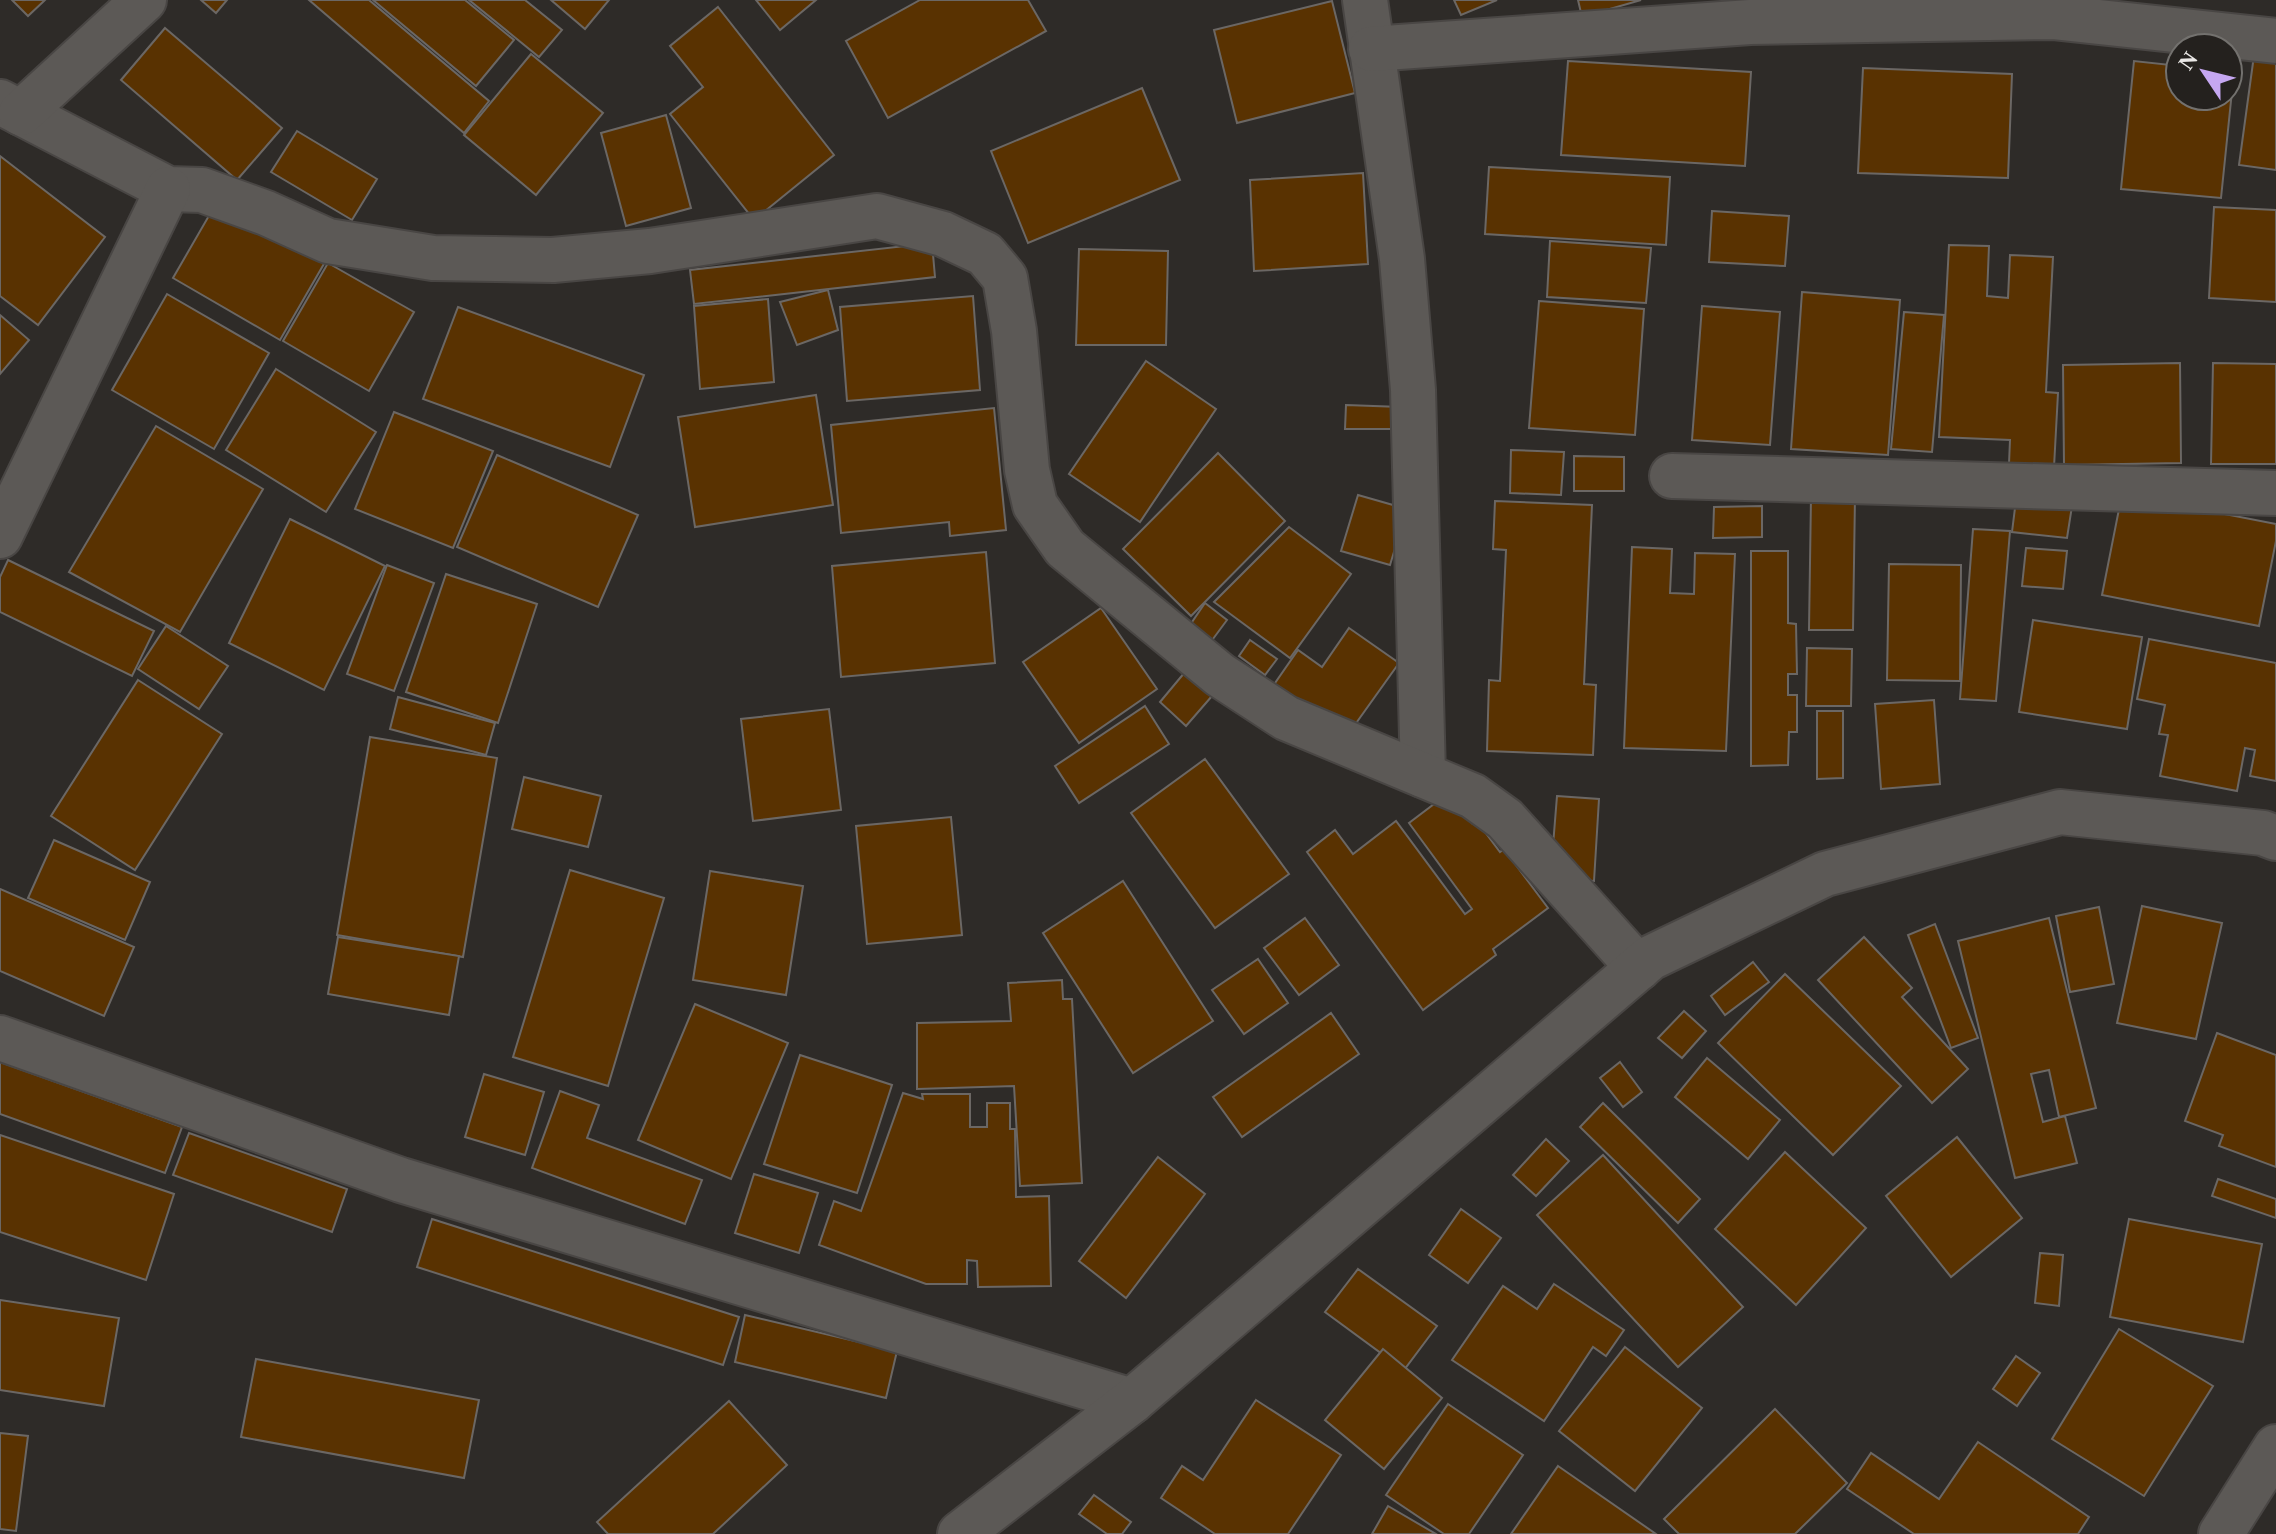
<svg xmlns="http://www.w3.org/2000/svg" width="2276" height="1534" viewBox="0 0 2276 1534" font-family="'Times New Roman',serif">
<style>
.building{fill:#593201;stroke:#6b6764;stroke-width:2}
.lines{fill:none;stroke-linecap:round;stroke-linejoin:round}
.street-casing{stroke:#494644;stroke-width:48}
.secondary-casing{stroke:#494644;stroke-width:48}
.street{stroke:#5c5956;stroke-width:44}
.secondary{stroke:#5c5956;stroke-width:44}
</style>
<rect width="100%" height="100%" fill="#2e2b28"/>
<!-- building -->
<g class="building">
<path d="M12 0H45L28 16Z"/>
<path d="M201 0H227L216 13Z"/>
<path d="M309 0H369L489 101 464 133Z"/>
<path d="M373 0H465L514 40 476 86Z"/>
<path d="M469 0H525L562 30 539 57Z"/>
<path d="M551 0H609L585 29Z"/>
<path d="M756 0H816L780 30Z"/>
<path d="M920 0H1028L1046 31 888 118 846 41Z"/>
<path d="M1454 0H1497L1461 15Z"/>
<path d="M1578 0H1641L1582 17Z"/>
<path d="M1332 1 1355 93 1237 123 1214 30Z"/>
<path d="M718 7 834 155 754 220 670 114 703 87 670 46Z"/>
<path d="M165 28 282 128 237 180 121 80Z"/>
<path d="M2171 46 2180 48V96H2228V51L2236 52 2221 198 2121 189 2134 61 2170 65Z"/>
<path d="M2255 48 2276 51V170L2239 165Z"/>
<path d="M531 54 603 113 536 195 464 135Z"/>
<path d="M1568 61 1751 72 1745 166 1561 155Z"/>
<path d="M1863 68 2012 74 2008 178 1858 173Z"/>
<path d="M1142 88 1180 180 1028 243 991 151Z"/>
<path d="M666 115 691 208 626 226 601 133Z"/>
<path d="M297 131 377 179 352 220 271 172Z"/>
<path d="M0 156 105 237 38 325 0 296Z"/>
<path d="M1489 167 1670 177 1666 245 1485 234Z"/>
<path d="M1363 173 1368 264 1254 271 1250 180Z"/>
<path d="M218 200 325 262 280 340 173 278Z"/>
<path d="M2214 207 2276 210V302L2209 298Z"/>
<path d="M1712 211 1789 216 1785 266 1709 262Z"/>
<path d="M1550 241 1651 248 1646 303 1547 297Z"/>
<path d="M932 243 935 277 694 304 690 270Z"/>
<path d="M1949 245 1989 246 1987 296 2008 298 2010 255 2053 257 2046 392 2058 393 2054 467 2009 464 2010 440 1939 437Z"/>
<path d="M1079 249 1168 251 1166 345H1076Z"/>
<path d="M328 263 414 312 369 391 283 341Z"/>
<path d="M828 290 838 330 797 345 780 302Z"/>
<path d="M1802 292 1900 300 1888 455 1791 449Z"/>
<path d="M167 294 269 353 214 449 112 390Z"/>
<path d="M973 296 980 390 847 401 840 307Z"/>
<path d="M768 299 774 382 700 389 694 306Z"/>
<path d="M1539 301 1644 309 1635 435 1529 428Z"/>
<path d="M1702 306 1780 312 1770 445 1692 440Z"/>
<path d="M458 307 644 375 610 467 423 399Z"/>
<path d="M1904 312 1944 315 1932 452 1891 449Z"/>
<path d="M0 315 29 340 0 374Z"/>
<path d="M1146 361 1216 409 1140 522 1069 474Z"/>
<path d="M2180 363 2181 463 2064 465 2063 365Z"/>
<path d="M2213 363 2276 364V464H2211Z"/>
<path d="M276 369 376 432 326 512 226 450Z"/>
<path d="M816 395 833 505 695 527 678 417Z"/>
<path d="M1346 405 1401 407 1400 429H1345Z"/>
<path d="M994 408 1006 530 950 536 949 522 841 533 831 425Z"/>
<path d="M394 412 493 451 453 548 355 509Z"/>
<path d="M156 426 263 489 180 632 69 572Z"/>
<path d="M1511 450 1564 452 1561 495 1510 493Z"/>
<path d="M1218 453 1285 521 1191 616 1123 549Z"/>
<path d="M497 455 638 515 598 607 457 547Z"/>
<path d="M1574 456 1624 457V491H1574Z"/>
<path d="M2122 494 2276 524V541L2259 626 2102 595Z"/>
<path d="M1358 495 1407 509 1390 565 1341 551Z"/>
<path d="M1811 496H1855L1853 630H1809Z"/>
<path d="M2016 500 2072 506 2067 538 2012 532Z"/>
<path d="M1495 501 1592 505 1584 684 1596 685 1593 755 1487 751 1489 680 1500 681 1506 550 1493 549Z"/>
<path d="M1762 506V537L1713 538 1714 507Z"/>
<path d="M290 519 385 566 324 690 229 643Z"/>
<path d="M1289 527 1351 574 1290 658 1214 602Z"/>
<path d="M1973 529 2010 531 1996 701 1960 699Z"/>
<path d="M1632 547 1672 549 1670 593 1694 594 1695 553 1735 554 1726 751 1624 748Z"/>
<path d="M2026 548 2067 551 2063 589 2022 586Z"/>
<path d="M1751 551H1788V623L1796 624 1797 674H1788V695H1797V732H1789L1788 765 1751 766Z"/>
<path d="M986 552 995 663 841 677 832 566Z"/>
<path d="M8 560 154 631 132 676 0 612V577Z"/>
<path d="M1889 564 1961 565 1960 681 1887 680Z"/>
<path d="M387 565 434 583 394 691 347 674Z"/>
<path d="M446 574 537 604 498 723 406 692Z"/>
<path d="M1205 603 1227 620 1210 643 1188 628Z"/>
<path d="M1101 608 1157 689 1079 743 1023 662Z"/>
<path d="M2033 620 2142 637 2127 729 2019 712Z"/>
<path d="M166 626 228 666 199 709 138 669Z"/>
<path d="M1349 628 1399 663 1349 733 1266 696 1298 650 1322 667Z"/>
<path d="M2149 639 2276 663V781L2250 776 2255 750 2245 748 2237 791 2160 776 2168 735 2159 734 2165 705 2137 699Z"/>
<path d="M1250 640 1277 659 1265 675 1239 656Z"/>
<path d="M1807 648 1852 649 1851 706H1806Z"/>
<path d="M1185 672 1212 696 1186 726 1160 702Z"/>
<path d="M138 680 222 734 135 870 51 816Z"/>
<path d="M398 697 495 723 486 755 390 729Z"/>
<path d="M1934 700 1940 784 1881 789 1875 704Z"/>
<path d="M1145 706 1169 744 1079 803 1055 766Z"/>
<path d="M829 709 841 810 753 821 741 719Z"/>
<path d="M1817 711H1843V778L1817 779Z"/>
<path d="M370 737 497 758 463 957 337 935Z"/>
<path d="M1205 759 1289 874 1215 928 1131 813Z"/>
<path d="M524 777 601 796 588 847 512 829Z"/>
<path d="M1450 792 1472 823 1476 820 1500 852 1504 849 1548 908 1493 949 1496 955 1423 1010 1307 852 1335 830 1353 854 1396 821 1465 914 1472 909 1409 823Z"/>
<path d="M1557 796 1599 799 1594 881 1569 879 1552 858Z"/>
<path d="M951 817 962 935 867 944 856 826Z"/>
<path d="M54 840 150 882 125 940 28 898Z"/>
<path d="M570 870 664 898 608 1086 513 1057Z"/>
<path d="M710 871 803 886 786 995 693 980Z"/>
<path d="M1123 881 1213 1021 1133 1073 1043 933Z"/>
<path d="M0 889 134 947 104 1016 0 971Z"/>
<path d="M2142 906 2222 923 2196 1039 2117 1023Z"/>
<path d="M2099 907 2114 984 2070 992 2056 916Z"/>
<path d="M1305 918 1339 965 1299 995 1264 948Z"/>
<path d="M2049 918 2096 1108 2059 1117 2049 1070 2031 1074 2043 1122 2065 1116 2077 1163 2015 1178 1958 941Z"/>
<path d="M1935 924 1978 1038 1951 1048 1908 935Z"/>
<path d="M338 937 459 956 449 1015 328 994Z"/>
<path d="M1864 937 1912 988 1902 997 1968 1069 1932 1103 1818 980Z"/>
<path d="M1258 959 1288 1003 1244 1034 1212 990Z"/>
<path d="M1753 962 1769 982 1725 1015 1711 996Z"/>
<path d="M1785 974 1901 1086 1833 1155 1718 1043Z"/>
<path d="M1062 980 1063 999H1072L1082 1183 1020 1186 1014 1086 917 1089V1023L1011 1021 1008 983Z"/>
<path d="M695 1004 788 1043 731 1179 638 1140Z"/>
<path d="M1684 1011 1706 1031 1682 1058 1658 1038Z"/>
<path d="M1331 1013 1359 1054 1242 1137 1213 1097Z"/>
<path d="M2217 1033 2276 1055V1167L2219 1146 2223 1135 2185 1121Z"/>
<path d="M800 1055 892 1085 857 1193 764 1164Z"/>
<path d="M1707 1058 1780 1120 1748 1159 1675 1097Z"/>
<path d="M0 1062 182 1127 165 1173 0 1114Z"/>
<path d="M1620 1062 1642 1092 1623 1107 1600 1078Z"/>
<path d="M484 1074 544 1092 525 1155 465 1137Z"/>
<path d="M560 1091 599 1105 587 1138 702 1180 685 1224 532 1168Z"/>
<path d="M903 1093 923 1099 922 1094H970V1127H987V1103H1010V1129H1015L1016 1197 1049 1196 1051 1286 978 1287 977 1261 967 1260V1284H926L819 1245 834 1201 861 1211Z"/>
<path d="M1603 1103 1700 1199 1678 1223 1580 1127Z"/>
<path d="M189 1133 347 1189 332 1232 173 1175Z"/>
<path d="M0 1135 174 1194 146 1280 0 1232Z"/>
<path d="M1957 1137 2022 1218 1951 1277 1886 1196Z"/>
<path d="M1546 1139 1569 1161 1536 1196 1513 1175Z"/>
<path d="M1785 1152 1866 1228 1796 1305 1715 1229Z"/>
<path d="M1603 1155 1743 1307 1678 1367 1537 1215Z"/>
<path d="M1158 1157 1205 1194 1126 1298 1079 1261Z"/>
<path d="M754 1174 818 1193 799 1253 735 1233Z"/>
<path d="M2218 1179 2276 1199V1218L2212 1196Z"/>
<path d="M1461 1209 1501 1238 1468 1283 1429 1255Z"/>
<path d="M432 1219 739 1317 723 1365 417 1267Z"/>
<path d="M2129 1219 2262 1244 2243 1342 2110 1317Z"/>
<path d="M2040 1253 2063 1255 2059 1306 2035 1303Z"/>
<path d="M1358 1269 1437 1326 1404 1370 1325 1312Z"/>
<path d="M1554 1284 1624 1330 1606 1356 1593 1347 1544 1421 1452 1360 1503 1286 1537 1309Z"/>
<path d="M0 1300 119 1318 104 1406 0 1390Z"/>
<path d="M745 1315 897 1351 886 1398 735 1362Z"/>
<path d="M2119 1329 2213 1386 2144 1496 2052 1439Z"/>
<path d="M1625 1347 1702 1408 1635 1491 1559 1431Z"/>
<path d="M1383 1349 1442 1398 1384 1469 1325 1420Z"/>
<path d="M2016 1356 2040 1373 2017 1406 1993 1389Z"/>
<path d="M256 1359 479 1400 464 1478 241 1437Z"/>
<path d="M1256 1400 1341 1455 1288 1534H1215L1161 1498 1182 1466 1203 1480Z"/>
<path d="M729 1401 787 1465 713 1534H608L597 1522Z"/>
<path d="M1448 1404 1523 1455 1469 1534H1444L1386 1495Z"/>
<path d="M1775 1409 1847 1483 1795 1534H1679L1664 1519Z"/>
<path d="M0 1433 28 1436 16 1531 0 1529Z"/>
<path d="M1978 1442 2089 1517 2078 1534H1914L1847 1489 1871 1453 1939 1499Z"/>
<path d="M1558 1466 1656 1534H1511Z"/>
<path d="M1094 1495 1131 1522 1122 1534H1107L1079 1514Z"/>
<path d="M1388 1506 1436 1534H1372Z"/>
</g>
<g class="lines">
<!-- street casing -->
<g class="street-casing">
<g id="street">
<path d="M1365 0 1402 259 1413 390 1423 775"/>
<path d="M1371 49 1750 22 2052 17 2276 41"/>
<path d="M0 102 168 189 202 190 266 213 328 241 433 258 553 260 650 251 877 216 943 234 985 254 1005 278 1014 331 1027 470 1035 505 1065 548 1220 675 1286 718 1473 796 1505 819 1639 968"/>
<path d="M21 113 144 0"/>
<path d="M1672 476 2276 493"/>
<path d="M0 536 168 189"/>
<path d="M2221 1534 2276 1447"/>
</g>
</g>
<!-- secondary casing -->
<g class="secondary-casing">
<g id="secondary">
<path d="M0 1038 401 1180 1132 1401"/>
<path d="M960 1534 1132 1401 1650 958 1825 874 2060 812 2263 833 2276 838"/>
</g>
</g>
<!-- street -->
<use href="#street" class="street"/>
<!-- secondary -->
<use href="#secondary" class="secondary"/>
</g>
<!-- north arrow -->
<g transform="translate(2204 72) rotate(305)"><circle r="38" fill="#24211e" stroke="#73716e" stroke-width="2"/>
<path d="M0-6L14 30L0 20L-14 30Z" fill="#c5a7f1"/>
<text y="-12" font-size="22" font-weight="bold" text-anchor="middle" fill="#eae8e6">N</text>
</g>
</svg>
